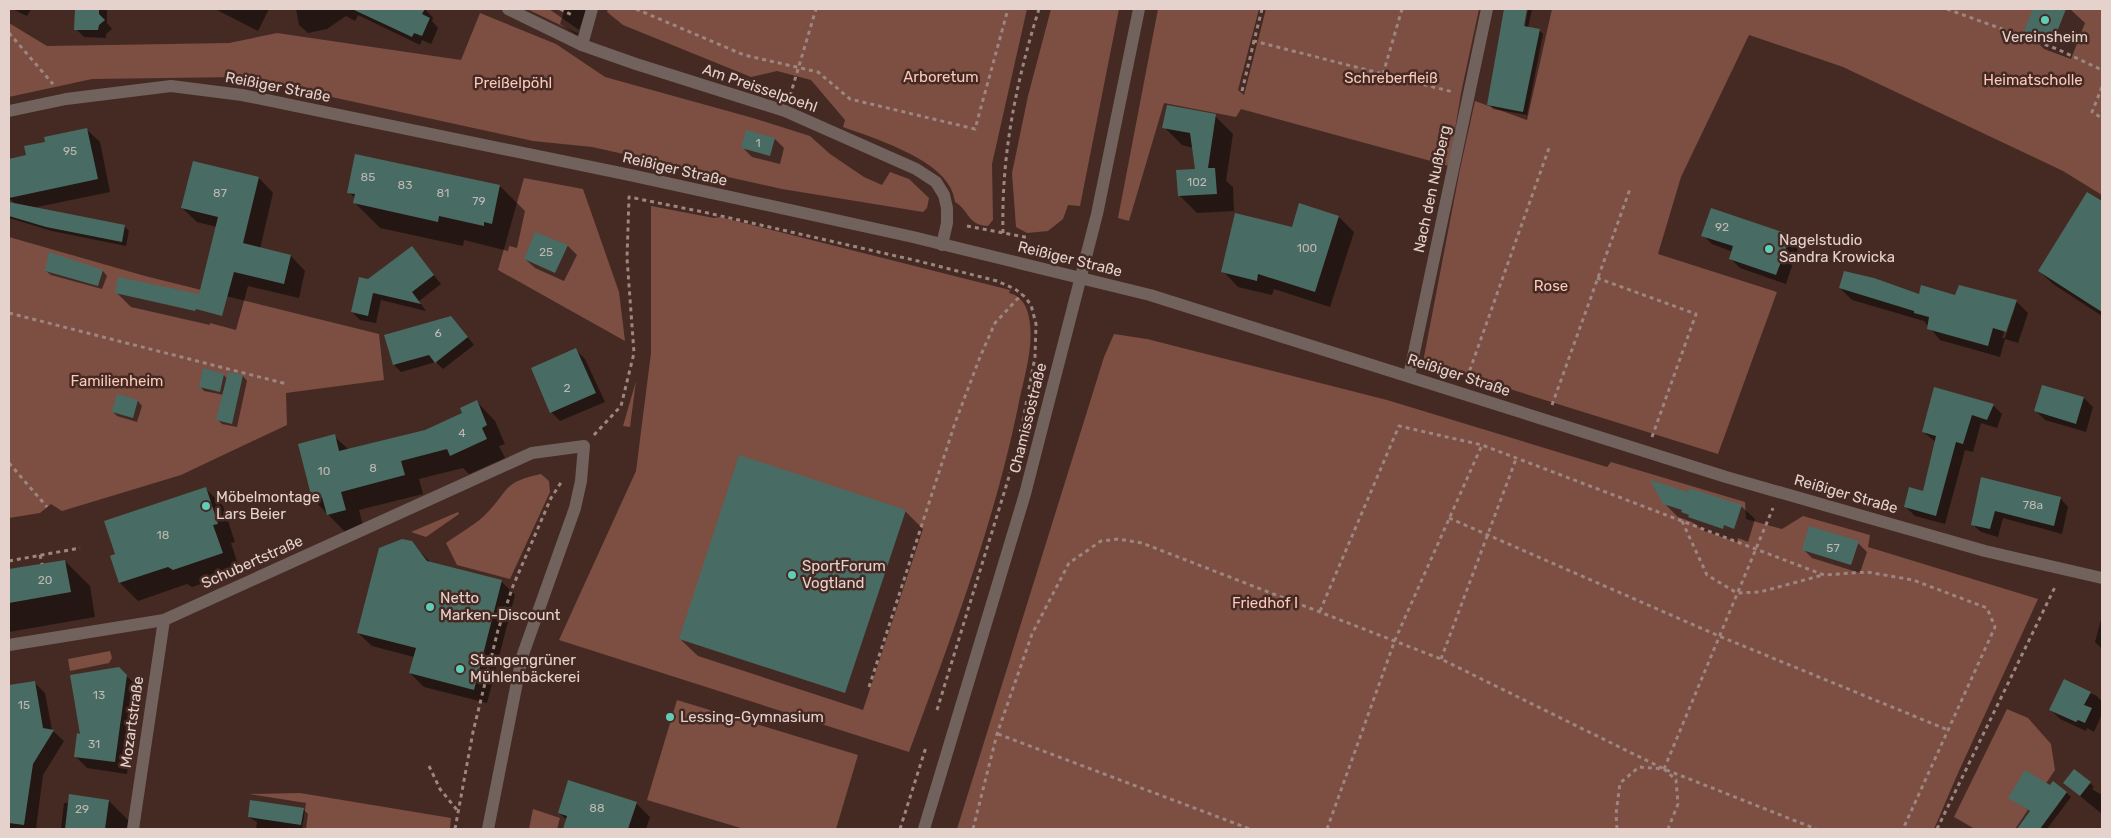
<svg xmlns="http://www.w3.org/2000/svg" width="2111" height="838" viewBox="0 0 2111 838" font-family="Rubik,sans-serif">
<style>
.green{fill:#7d4e42}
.shadow{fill:#0007;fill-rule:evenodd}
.building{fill:#486c63}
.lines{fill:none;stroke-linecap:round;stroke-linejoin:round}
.path{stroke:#9d8680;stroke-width:3;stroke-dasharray:4 4;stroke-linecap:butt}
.minor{stroke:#71625e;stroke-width:12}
.poi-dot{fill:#5eceb8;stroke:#452a23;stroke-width:2}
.labels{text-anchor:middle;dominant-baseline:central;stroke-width:5;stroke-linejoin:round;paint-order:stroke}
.number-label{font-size:12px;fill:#beb8b2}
.poi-label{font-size:15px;fill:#e5d2cd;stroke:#452a23;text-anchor:start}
.park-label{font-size:15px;fill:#fcc9bb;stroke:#452a23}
.street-label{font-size:15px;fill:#e5d2cd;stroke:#452a23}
</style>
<rect width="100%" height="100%" fill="#452a23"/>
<!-- green -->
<g class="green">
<path d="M527 9H549L579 30 577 33Z"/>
<path d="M608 9H1027L992 164 993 220 988 226C967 225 970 211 955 202 954 197 953 192 950 187 934 157 874 138 843 127L845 120 811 80 777 71 751 77 623 25 607 12Z"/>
<path d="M1051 9H1119L1080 206 1068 205 1063 219 1048 231 1027 233 1016 227 1012 173 1028 96Z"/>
<path d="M1158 9H1259L1238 90 1244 95 1266 9H1479L1461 93 1449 166 1241 109 1236 117 1164 103 1129 221 1118 218Z"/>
<path d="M1552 9H2102V195L2063 171 1843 67 1749 35 1681 177 1658 254 1777 292 1718 454 1423 362 1460 169 1475 101 1527 120Z"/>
<path d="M480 13 556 44 605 77 753 118 810 136 830 154 864 177 882 185 890 172 909 179 929 198 927 208 923 212 782 189 592 147 533 141 240 77 92 79 9 97V23L47 46 229 43 277 33 461 60Z"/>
<path d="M524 178 583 189 619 292 625 341 498 270Z"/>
<path d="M651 206 714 218 720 217 1010 290 1009 293C1018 295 1024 301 1027 310 1036 337 1026 370 1020 397 996 519 952 635 909 752L559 640 636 471 651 353Z"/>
<path d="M9 237 145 276 379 334 384 380 286 393 287 425 181 475 62 511 51 504 40 513 9 518Z"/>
<path d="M1114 334 1147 339 1387 400 1607 467 1611 462 1745 502 1746 519 1782 529 1803 516 1870 535 1868 547 2038 599 1958 773 1934 829H957L1104 357Z"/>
<path d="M636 381 630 427 623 426Z"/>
<path d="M541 474 549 481 550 492 510 579 457 565 446 543C458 534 473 526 484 516 509 492 501 482 541 474Z"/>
<path d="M458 512 459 514 426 537 411 532Z"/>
<path d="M110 651 112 658 109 663 70 671 68 659Z"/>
<path d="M677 700 858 755 836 829H744L647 800Z"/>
<path d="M2007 709 2028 718 2051 744 2055 770 2015 829H1975L1954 817Z"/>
<path d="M300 793 451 818 450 829H302L306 803 249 794Z"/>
<path d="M533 809 560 818 557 829H529Z"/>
</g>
<!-- shadow -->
<g class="shadow">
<path d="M12 9H31L27 16Z"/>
<path d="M76 9H107V23L112 29 106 34V38L84 37 76 29Z"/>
<path d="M215 9H269L258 31Z"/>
<path d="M296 9H425L433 18 432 21 438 28 431 44 422 40 420 45 358 15 355 21 346 16 327 29 308 33 299 25Z"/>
<path d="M565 9H587L577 35 560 24Z"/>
<path d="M1506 9H1526L1521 31 1524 32 1528 9H1532L1528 28 1539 30 1543 34 1527 115 1493 109 1489 104Z"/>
<path d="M2034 9H2070L2085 23 2071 59 2044 49 2026 31Z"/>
<path d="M1215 116 1233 134 1226 181 1233 187 1234 211 1197 213 1179 195 1197 170 1194 148 1182 145 1164 127Z"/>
<path d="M87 130 100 142 110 192 32 208 125 227 129 231 126 246 52 231 9 218V203L15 204 9 198 10 192H9V160L28 156 47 143Z"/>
<path d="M775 139 784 148 780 164 752 157 743 148Z"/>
<path d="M356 156 500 186 525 211 517 248 509 246 508 251 464 240 463 246 380 228 355 203 356 199 349 192Z"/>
<path d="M194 162 259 178 273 193 260 249 291 256 305 271 299 298 248 286 236 330 210 323V325L131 307 116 292 199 296 217 227 197 222 182 208Z"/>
<path d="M2087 193 2102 203V316L2053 284 2039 271Z"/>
<path d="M1339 217 1354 232 1330 307 1274 289 1272 295 1238 287 1223 271 1293 229Z"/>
<path d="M535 233 568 246 577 255 564 281 535 268 525 259Z"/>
<path d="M1703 235 1790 236 1799 245 1786 284 1740 268 1731 259 1733 252 1712 244Z"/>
<path d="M412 248 441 284 419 301 426 311 381 300 376 323 360 320 352 312 369 281Z"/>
<path d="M50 254 103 271 107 276 102 289 51 275 46 271Z"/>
<path d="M1840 288 1920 296 2016 301 2028 313 2018 343 2005 339 2000 357 1940 340 1924 321 1852 300ZM2013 307H2015L2005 338H2002Z"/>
<path d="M458 325 474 345 443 369 436 362 401 372 394 365Z"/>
<path d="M576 350 585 359 605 402 560 421 551 412Z"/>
<path d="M229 373 243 376 247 381 237 427 222 424 218 420 224 395 204 391 200 386 224 375 227 379Z"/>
<path d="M118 395 138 401 142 406 137 422 117 416 113 412Z"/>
<path d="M2084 398 2093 407 2086 432 2045 420 2036 411Z"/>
<path d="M477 402 495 421 505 444 499 446 505 458 469 474 463 468 419 479 423 494 359 510 364 529 347 534 313 499 299 445 334 436 349 450 425 431 464 414Z"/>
<path d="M1993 405 2002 414 1997 428 1981 423 1973 452 1965 450 1945 524 1915 516 1906 507 1923 492 1936 442 1923 432Z"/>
<path d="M1982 479 2060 498 2068 507 2062 534 2003 518 1998 537 1981 532 1972 524Z"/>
<path d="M205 488 223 506 235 542 231 543 240 571 192 587 187 584 138 601 120 583 112 557Z"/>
<path d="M1688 493 1741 506 1755 519 1748 542 1738 538 1737 542 1704 531 1692 522 1678 517 1664 503Z"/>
<path d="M905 511 923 529 863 710 698 656 680 639Z"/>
<path d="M412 543 431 563 502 582 515 595 487 703 424 687 410 673 414 657 372 646 358 633Z"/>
<path d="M1858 543 1867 552 1860 573 1812 558 1803 549Z"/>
<path d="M65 561 90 586 95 617 9 632V571Z"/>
<path d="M2102 616V649L2095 642Z"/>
<path d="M118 668 139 688 127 774 87 768 75 756 82 735Z"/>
<path d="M2064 681 2097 696 2102 702V714L2094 732 2087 728 2086 731 2060 719 2051 710Z"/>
<path d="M34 682 45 693 52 730 64 741 43 775 36 829H9V686Z"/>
<path d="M2090 783 2094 787 2092 789 2102 795V814L2069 787Z"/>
<path d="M2051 786 2066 792 2071 797 2047 829H2026L2022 825 2031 812 2010 798Z"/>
<path d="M109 801 134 826 133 829H61L64 803Z"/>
<path d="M636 803 650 817 646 829H564L567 820 559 813Z"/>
<path d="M303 809 308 814 306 829H256L257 822 249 817Z"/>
</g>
<!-- building -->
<g class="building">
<path d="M75 9H99V14L105 20 99 25 98 30H74Z"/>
<path d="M352 9H425L422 14 430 18 422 36 414 33 412 37Z"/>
<path d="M1504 9H1527L1524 26 1540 29 1523 112 1487 105Z"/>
<path d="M2033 9H2066L2053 42 2024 31Z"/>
<path d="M1167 105 1216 114 1208 168H1215L1217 194 1178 196 1176 170 1195 169 1190 133 1162 128Z"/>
<path d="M87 128 98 179 9 198V159L26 155 24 146 45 142 44 137Z"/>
<path d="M746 130 775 138 770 156 741 148Z"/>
<path d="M355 154 500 185 492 224 484 222V226L439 216 438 222 353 203 355 194 347 193Z"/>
<path d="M193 161 259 177 243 243 291 255 284 284 234 272 222 316 196 309 195 311 115 293 118 277 199 294 218 217 181 208Z"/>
<path d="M2087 192 2102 201V312L2038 271Z"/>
<path d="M9 202 125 225 122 242 46 227 9 216Z"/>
<path d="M1299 203 1339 216 1315 292 1258 274 1257 281 1221 272 1235 213 1292 227Z"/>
<path d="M1711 208 1791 235 1776 275 1729 259 1733 246 1701 236Z"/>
<path d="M535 232 568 245 555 273 524 259Z"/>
<path d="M412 246 434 275 412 292 421 304 373 293 368 316 351 312 359 277 368 279Z"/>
<path d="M49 252 103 270 98 286 45 271Z"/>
<path d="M1844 271 1874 278 1919 294 1921 285 1955 295 1959 285 2017 300 2006 332 1993 328 1988 346 1927 329 1929 317 1914 313V311L1839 288Z"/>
<path d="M451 316 468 337 435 363 429 355 393 365 384 335Z"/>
<path d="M576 348 596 393 550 413 531 368Z"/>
<path d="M203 368 224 374 220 392 199 387Z"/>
<path d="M228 372 243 375 232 424 216 420Z"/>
<path d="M2042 385 2084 397 2076 424 2034 411Z"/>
<path d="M1934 387 1994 404 1987 420 1972 415 1963 444 1956 442 1936 516 1904 507 1909 487 1923 491 1936 436 1922 432Z"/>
<path d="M117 394 138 400 133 418 112 412Z"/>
<path d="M477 400 487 425 482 428 487 439 450 456 447 449 401 461 405 475 341 492 346 510 327 515 322 497 312 499 298 444 335 434 339 451 425 430 462 413 460 408Z"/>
<path d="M739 455 906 510 845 693 679 639Z"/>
<path d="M1981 477 2061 497 2054 526 1995 511 1990 529 1971 525Z"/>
<path d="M1650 480 1688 492 1689 488 1742 505 1734 529 1724 525 1723 529 1688 517 1689 515 1681 512 1682 510 1663 504Z"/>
<path d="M206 487 218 524 213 525 223 553 173 570 168 567 119 583 110 556 115 554 104 521Z"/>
<path d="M1809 526 1859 541 1851 565 1802 550Z"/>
<path d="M402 539 412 541 427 561 502 580 474 690 409 673 416 648 357 633 379 548Z"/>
<path d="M65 560 71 592 9 603V569Z"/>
<path d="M119 667 127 675 115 762 74 757 77 733 80 734 70 675Z"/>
<path d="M2064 679 2091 692 2084 705 2092 708 2085 723 2078 720 2076 722 2049 710Z"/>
<path d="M35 681 43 728 54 730 33 764 24 825 9 823V685Z"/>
<path d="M2074 769 2091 782 2080 796 2063 783Z"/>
<path d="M2025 770 2050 785 2053 781 2067 792 2040 829H2017L2030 811 2008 798Z"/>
<path d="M568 780 637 802 628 829H563L567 816 558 813Z"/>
<path d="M69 794 109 800 105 829H65Z"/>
<path d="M250 800 304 808 301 825 248 817Z"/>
</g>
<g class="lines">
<!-- path -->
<g class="path">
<path d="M560 9 574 16"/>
<path d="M636 9 744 55 818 72 850 99 975 129 1008 9"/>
<path d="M1262 9 1254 41 1453 92"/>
<path d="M1947 9 2057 49 2102 70"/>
<path d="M9 33 53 84"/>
<path d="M1383 74 1402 9"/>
<path d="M2102 87 2092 112 2102 118"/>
<path d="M1242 91 1254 41"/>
<path d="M790 96 816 9"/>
<path d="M967 226 1030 238"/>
<path d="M1003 233C1001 156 1016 82 1039 9"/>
<path d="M1597 278 1696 314 1652 437"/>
<path d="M9 313 287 384"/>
<path d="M1467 378 1549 148"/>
<path d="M1552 405 1630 189"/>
<path d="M594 435 621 406 634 353 627 258 629 197 708 213 918 261 997 281 1015 289 1025 297 1031 305 1036 324 1035 357 1021 431"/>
<path d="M9 463 47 507"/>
<path d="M1449 518 1719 636 1948 730"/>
<path d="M1682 521 1707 575 1737 593 1760 592 1823 575"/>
<path d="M40 555 42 564"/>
<path d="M9 561 80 548"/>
<path d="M1320 611 1399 426 1482 445 1824 575 1867 572 1913 580 1987 608 1995 627 1903 829"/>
<path d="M1441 659 1516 459"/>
<path d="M869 687 955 423 980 357 995 323 1022 294"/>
<path d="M937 710 1012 467"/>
<path d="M998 734 1250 829"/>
<path d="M429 766 440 789 457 810"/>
<path d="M1664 769 1773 508"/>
<path d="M455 829 473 732 498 630 513 586 551 498 562 481"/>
<path d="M900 829 926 747"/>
<path d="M973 829 997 734 1032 634 1069 563 1101 541 1118 539 1142 543 1441 659 1664 769 1816 829"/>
<path d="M1327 829 1395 640 1482 445"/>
<path d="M1617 829 1616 814 1620 783 1639 767 1664 769 1676 780 1678 804 1668 829"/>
<path d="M1937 829 2056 585"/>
</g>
<!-- minor -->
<g class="minor">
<path d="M508 9 582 45 636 64 785 111 916 169 936 182 944 195 947 208V223L942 245"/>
<path d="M582 45 592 9"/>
<path d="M9 111 66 99 171 86 242 95 630 175 913 237 1150 295 1726 477 1985 551 2102 578"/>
<path d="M1409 376 1487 9"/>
<path d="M9 645 164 620 532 453 584 446 581 481 575 508 522 657 488 829"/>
<path d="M133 829 164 620"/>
<path d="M924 829 1025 494 1097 214 1139 9"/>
</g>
</g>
<!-- markers -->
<g class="poi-dot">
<circle cx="2045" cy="20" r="5"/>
<circle cx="1769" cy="249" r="5"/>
<circle cx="206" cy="506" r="5"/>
<circle cx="792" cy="575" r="5"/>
<circle cx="430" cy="607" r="5"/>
<circle cx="460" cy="669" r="5"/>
<circle cx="670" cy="717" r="5"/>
</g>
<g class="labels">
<!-- number labels -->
<g class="number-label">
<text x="758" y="143">1</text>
<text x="70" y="151">95</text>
<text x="368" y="177">85</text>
<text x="1197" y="182">102</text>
<text x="405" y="185">83</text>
<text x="220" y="193">87</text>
<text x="443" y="193">81</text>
<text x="479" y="201">79</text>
<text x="1722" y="227">92</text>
<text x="1307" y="248">100</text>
<text x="546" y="252">25</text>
<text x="438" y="333">6</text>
<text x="567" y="388">2</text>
<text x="462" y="433">4</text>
<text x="373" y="468">8</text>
<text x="324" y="471">10</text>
<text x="2033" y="505">78a</text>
<text x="163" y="535">18</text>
<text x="1833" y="548">57</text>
<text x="45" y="580">20</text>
<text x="99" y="695">13</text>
<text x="24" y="705">15</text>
<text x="94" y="744">31</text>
<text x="597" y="808">88</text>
<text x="82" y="809">29</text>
</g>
<!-- poi labels -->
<g class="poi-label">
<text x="2045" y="37" text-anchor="middle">Vereinsheim</text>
<text x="1779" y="240">Nagelstudio<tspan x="1779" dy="17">Sandra Krowicka</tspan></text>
<text x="216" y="497">Möbelmontage<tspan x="216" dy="17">Lars Beier</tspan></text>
<text x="802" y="566">SportForum<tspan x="802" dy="17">Vogtland</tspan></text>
<text x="440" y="598">Netto<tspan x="440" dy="17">Marken-Discount</tspan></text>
<text x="470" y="660">Stangengrüner<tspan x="470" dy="17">Mühlenbäckerei</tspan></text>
<text x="680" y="717">Lessing-Gymnasium</text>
</g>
<!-- park labels -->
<g class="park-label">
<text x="941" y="77">Arboretum</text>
<text x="1391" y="78">Schreberfleiß</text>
<text x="2033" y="80">Heimatscholle</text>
<text x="513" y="83">Preißelpöhl</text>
<text x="1551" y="286">Rose</text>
<text x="117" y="381">Familienheim</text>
<text x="1265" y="603">Friedhof I</text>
</g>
<!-- street labels -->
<g class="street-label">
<text transform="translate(278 87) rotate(11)">Reißiger Straße</text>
<text transform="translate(760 88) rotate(19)">Am Preisselpoehl</text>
<text transform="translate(675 169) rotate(13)">Reißiger Straße</text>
<text transform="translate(1432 189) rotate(-78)">Nach den Nußberg</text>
<text transform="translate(1070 259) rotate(14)">Reißiger Straße</text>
<text transform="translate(1459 375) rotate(18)">Reißiger Straße</text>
<text transform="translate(1028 418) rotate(-76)">Chamissostraße</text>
<text transform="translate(1846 494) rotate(16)">Reißiger Straße</text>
<text transform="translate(252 562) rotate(-24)">Schubertstraße</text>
<text transform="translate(132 722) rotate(-82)">Mozartstraße</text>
</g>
</g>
<!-- border -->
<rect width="2111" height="838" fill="none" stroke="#e5d2cd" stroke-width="20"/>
</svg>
